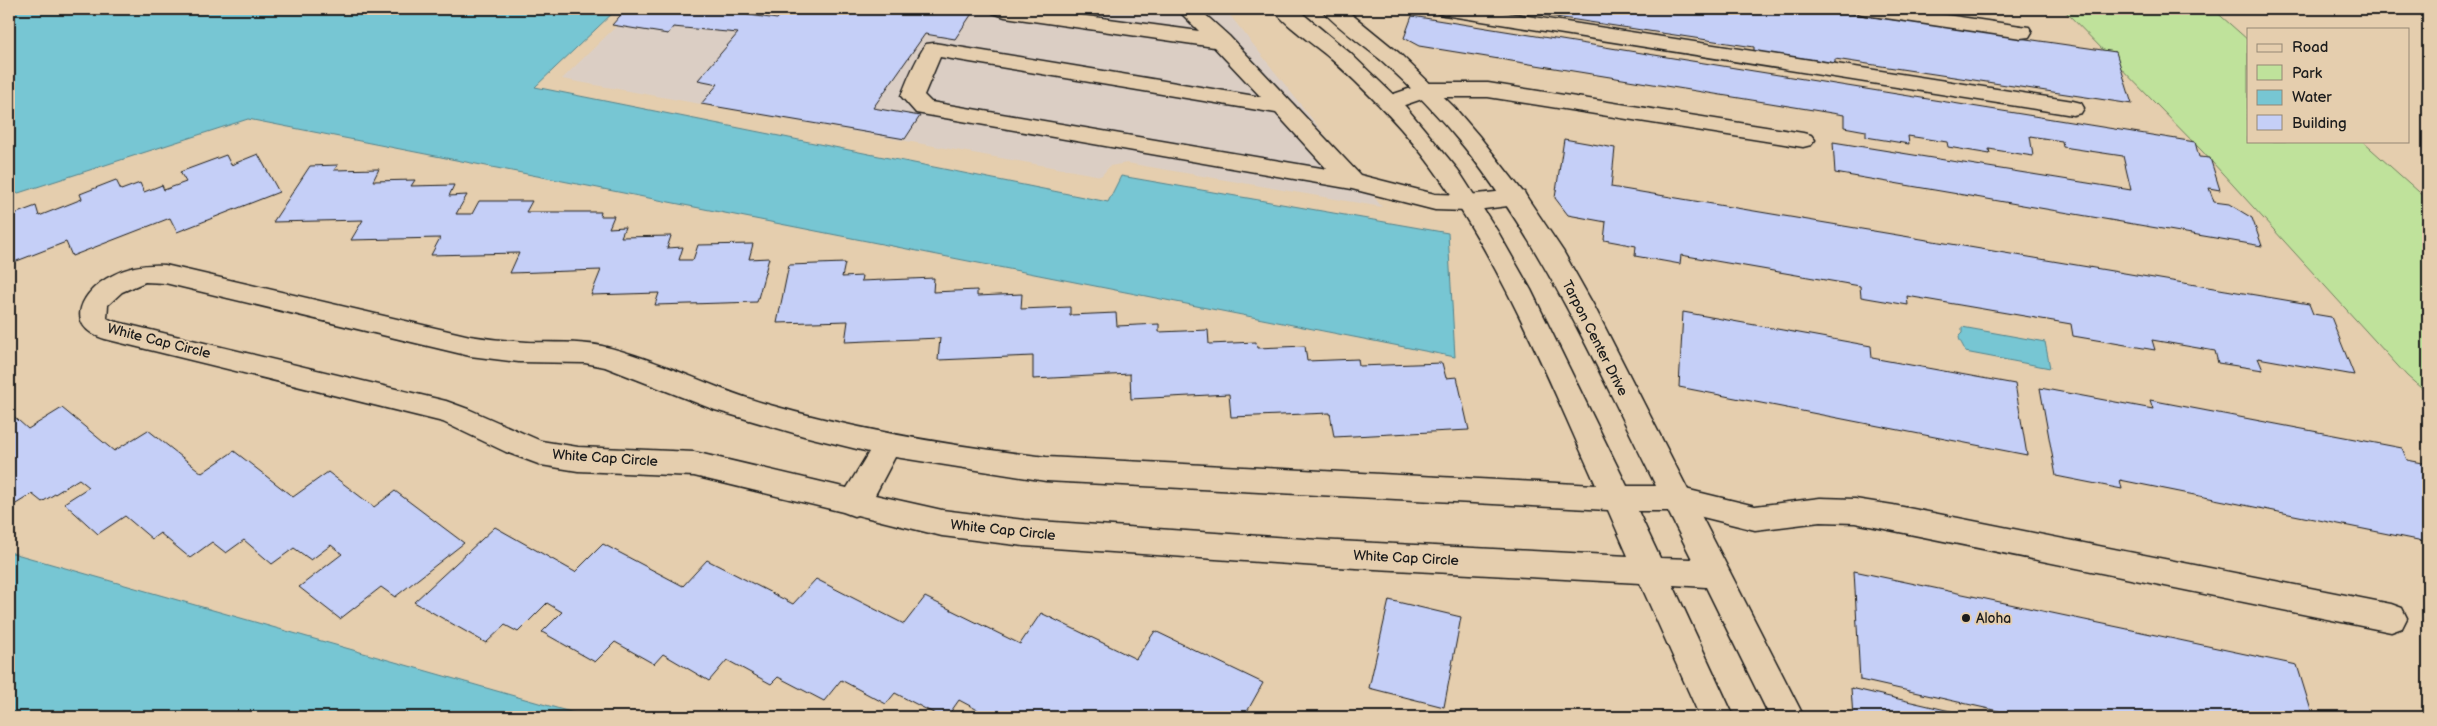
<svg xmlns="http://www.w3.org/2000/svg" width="2437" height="726" viewBox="0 0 2437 726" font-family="'Balsamiq Sans',sans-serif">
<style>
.built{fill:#dbcec4}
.green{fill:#bfe29b;stroke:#6e7f5c}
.water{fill:#77c6d3;stroke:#53828a}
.building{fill:#c5cff7;stroke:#1c1c1c}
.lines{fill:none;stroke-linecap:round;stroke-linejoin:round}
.service-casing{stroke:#1c1c1c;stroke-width:3}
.minor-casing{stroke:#1c1c1c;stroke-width:3}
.service{fill:#e5ceae;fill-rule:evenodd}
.minor{fill:#e5ceae;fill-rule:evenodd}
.poi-dot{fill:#1c1c1c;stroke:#e5ceae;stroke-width:2}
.labels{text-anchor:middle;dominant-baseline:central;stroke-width:4;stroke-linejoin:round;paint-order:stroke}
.street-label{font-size:14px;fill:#1c1c1c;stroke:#e5ceae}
.poi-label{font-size:14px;fill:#1c1c1c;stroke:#e5ceae;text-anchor:start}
</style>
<rect width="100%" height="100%" fill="#e5ceae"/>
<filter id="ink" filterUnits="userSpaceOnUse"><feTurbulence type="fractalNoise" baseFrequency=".02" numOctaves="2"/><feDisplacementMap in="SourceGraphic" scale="10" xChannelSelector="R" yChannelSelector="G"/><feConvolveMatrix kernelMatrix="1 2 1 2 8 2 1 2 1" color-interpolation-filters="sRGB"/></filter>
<g filter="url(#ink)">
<!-- built -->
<path class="built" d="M634 9H1225L1382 207 1127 163 1110 166 1101 176 562 79Z"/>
<!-- green -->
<path class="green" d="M2063 9H2213L2248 40V141H2362L2428 200V394L2407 376 2202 151Z"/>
<!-- water -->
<g class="water">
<path d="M9 9H617L535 87 1108 202 1121 176 1448 233 1455 357 248 119 9 196Z"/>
<path d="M1962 327 2045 342 2050 368 1965 352C1964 345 1959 342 1959 336L1962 333Z"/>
<path d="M9 552 588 717H20L9 714Z"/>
</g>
<!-- building -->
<g class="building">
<path d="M626 9H708L777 19 786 9H975L955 39 925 34 873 108 920 116 905 139 701 104 718 84 698 80 738 33 673 27 668 34 612 25Z"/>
<path d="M1503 9H1819L2116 52 2132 104 1835 59V63L1754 51V47Z"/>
<path d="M1412 16 2195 142 2199 157 2210 158 2220 190 2209 188 2214 202 2229 204 2252 218 2262 246 1835 173 1833 142 2131 190 2123 156 2063 147 2062 141 2030 136 2033 156 1989 149 1990 154 1948 147 1947 142 1908 136 1909 144 1866 137V131L1844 127V115L1419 46 1404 38Z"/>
<path d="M1564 139 1615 148 1611 187 2309 304 2313 314 2331 317 2354 375 2258 358 2263 370 2218 363 2215 351 2152 340 2155 350 2073 336 2071 324 1907 296 1908 305 1861 297 1860 286 1681 255 1680 264 1635 256 1636 246 1604 240 1606 222 1568 215 1555 198Z"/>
<path d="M258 154 279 192 177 232 170 218 72 256 66 242 9 264V216L36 206 39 216 82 199 80 194 116 180 121 190 140 183 144 192 162 185 164 190 186 182 180 172 226 155 231 165Z"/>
<path d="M338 165 334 170 379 169 373 181 415 180 411 186 454 185 449 196 467 195 456 214H472L479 201H532L526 212H601L600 216H614L609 228 625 227 621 237 671 236 667 248 683 247 679 260H693L698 245 753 244 749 259 769 258 757 302 655 305 659 293 591 295 601 270 510 273 519 253 431 255 440 238 351 240 363 220 273 222 310 166Z"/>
<path d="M845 263 842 277 862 276 861 281 934 278 933 292 977 290V296L1022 294 1021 309 1070 307V315L1116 313 1117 326 1159 324V332L1208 330 1209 344 1256 342 1257 348 1305 346 1307 361 1358 359 1359 366 1442 363 1446 378 1457 377 1469 430 1334 437 1330 413 1231 417 1229 394 1131 399 1130 374 1033 379V356L938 360 940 338 845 342 848 321 777 323 789 265Z"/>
<path d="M1683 312 1871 346 1872 358 2015 384 2027 455 1679 387Z"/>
<path d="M2040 388 2153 409 2150 400 2402 448 2407 460 2428 464V542L2120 480 2122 489 2056 476Z"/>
<path d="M62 408 114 451 148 430 202 473 234 451 293 497 328 472 374 507 395 491 464 543 395 597 381 587 340 619 299 587 342 554 331 545 311 560 294 548 272 564 244 540 226 553 212 542 190 558 160 533 152 539 125 516 98 534 64 503 89 487 79 479 42 502 32 494 11 507 9 506V412L28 429Z"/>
<path d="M495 527 575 572 603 544 683 586 707 560 793 604 816 579 904 624 925 597 1020 644 1041 613 1136 659 1155 631 1263 683 1244 717H1021L1017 715 1016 717H991L959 700 947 717H941L895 693 886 704 841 680 824 701 778 677 771 684 727 660 709 681 663 654 654 664 615 642 595 662 542 632 562 612 547 603 518 632 505 625 486 643 414 602Z"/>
<path d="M1854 571 2297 665 2313 717H2025L1860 680Z"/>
<path d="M1389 600 1461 617 1444 707 1369 688Z"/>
<path d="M1851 688 1976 717H1853Z"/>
</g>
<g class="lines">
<!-- service casing -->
<g class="service-casing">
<g id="service">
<path d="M990 9H1034L1199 31 1177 9H1199L1229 36 1360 175 1435 194 1468 195 1515 190 1524 192 1527 198 1524 204 1468 211 1435 210 1352 189 916 113 901 96C908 78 915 61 926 44L934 43 1261 97 1214 47 1005 17 993 13ZM940 57 1276 113 1327 169 931 102 924 95Z"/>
<path d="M1434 9H1483L2073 101 2081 103 2084 108 2081 113 2073 115 1444 15 1437 13Z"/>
<path d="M1855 9H1906L2021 26 2029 27 2032 32 2029 37 2021 38 1865 15 1858 13Z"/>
<path d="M1426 83H1488L1803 133 1811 135 1815 140 1811 145 1803 147 1488 97H1428L1390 110 1382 108 1379 103 1382 98Z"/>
<path d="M1677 487 1755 506 1820 498 1855 499 1893 505 2391 604 2402 608 2407 618 2402 628 2391 632 1855 523 1820 522 1755 530 1666 508 1662 499 1666 490Z"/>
</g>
</g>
<!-- minor casing -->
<g class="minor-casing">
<path id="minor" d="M1274 9H1297L1350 53 1405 106 1458 170 1498 232 1531 290 1627 486H1656C1598 370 1546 251 1465 148 1440 117 1411 87 1381 60 1368 49 1329 21 1322 9H1345L1399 53 1454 107 1479 136 1526 196 1563 251 1594 306 1804 717H1770L1706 587 1673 585 1734 717H1700L1640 583 1318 566 1024 546 942 536 857 515 854 516 843 512 694 476 578 471 541 465 506 452 443 422 105 339C61 326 83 289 113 275 130 266 146 264 165 265L470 336C489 339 508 341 527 342 552 343 577 341 602 346 658 359 709 387 763 403 856 430 950 446 1046 457L1596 485C1546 374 1497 251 1422 154 1395 120 1363 87 1330 58 1316 46 1282 23 1274 9ZM145 282 165 283 470 356 519 362 585 363 605 367 715 410 804 436 869 452 847 488 694 452 578 447 541 441 468 409 446 401 113 321 107 318 108 305 122 292ZM895 457 1046 481 1608 510 1628 556 1318 540 1024 520 942 510 875 495ZM1638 511H1668L1692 559 1660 558Z"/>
</g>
<!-- service -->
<use href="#service" class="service"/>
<!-- minor -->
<use href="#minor" class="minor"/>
</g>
</g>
<!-- markers -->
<circle class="poi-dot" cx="1966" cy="618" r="5"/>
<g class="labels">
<!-- street labels -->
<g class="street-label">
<text transform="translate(1595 338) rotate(63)">Tarpon Center Drive</text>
<text transform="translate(159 341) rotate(14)">White Cap Circle</text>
<text transform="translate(605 458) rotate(4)">White Cap Circle</text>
<text transform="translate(1003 530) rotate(6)">White Cap Circle</text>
<text transform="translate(1406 558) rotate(3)">White Cap Circle</text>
</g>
<!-- poi labels -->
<g class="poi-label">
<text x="1976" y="618">Aloha</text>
</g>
</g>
<!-- margin -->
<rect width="2437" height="726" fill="none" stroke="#e5ceae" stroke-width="30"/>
<rect x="15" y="15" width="2407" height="696" fill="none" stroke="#1c1c1c" stroke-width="2" filter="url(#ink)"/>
<!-- legend -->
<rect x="2247" y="28" width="162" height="115" fill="#e5ceae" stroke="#958774"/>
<rect x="2257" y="44" width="25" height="8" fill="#e5ceae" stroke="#958774"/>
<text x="2292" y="52" font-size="15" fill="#1c1c1c">Road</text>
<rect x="2257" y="65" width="25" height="15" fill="#bfe29b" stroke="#958774"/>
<text x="2292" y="78" font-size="15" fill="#1c1c1c">Park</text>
<rect x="2257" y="90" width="25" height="15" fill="#77c6d3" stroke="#958774"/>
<text x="2292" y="102" font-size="15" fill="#1c1c1c">Water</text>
<rect x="2257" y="115" width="25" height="15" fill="#c5cff7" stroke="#958774"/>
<text x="2292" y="128" font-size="15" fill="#1c1c1c">Building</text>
</svg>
